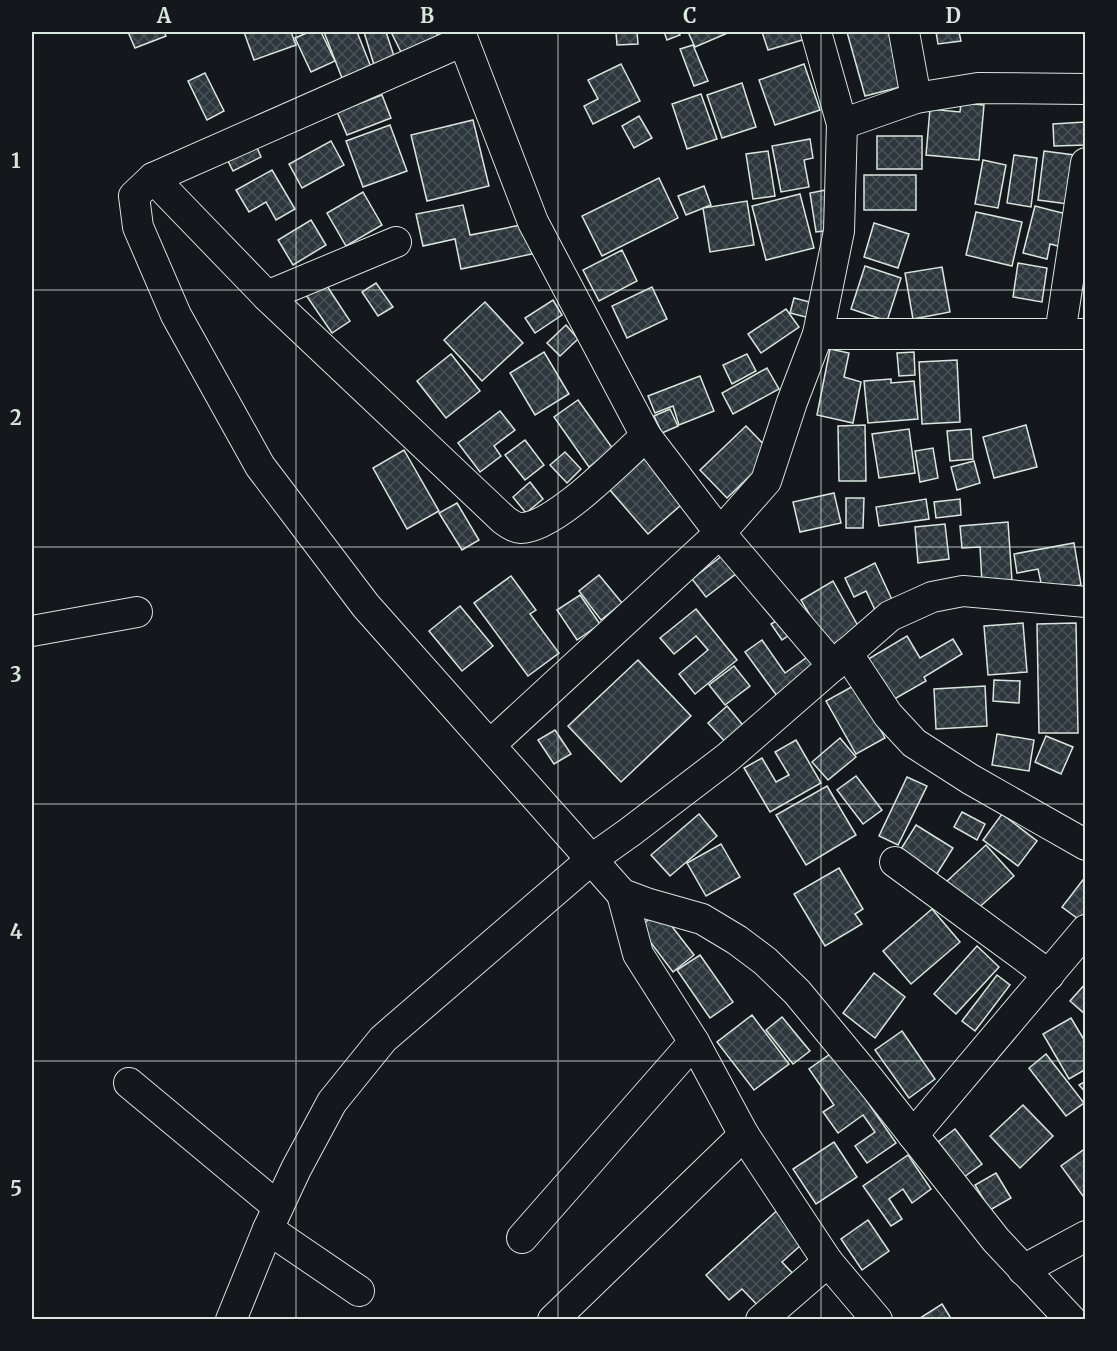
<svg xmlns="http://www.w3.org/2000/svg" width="1117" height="1351" viewBox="0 0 1117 1351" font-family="Merriweather,serif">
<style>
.building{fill:url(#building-cross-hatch);stroke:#d8e6dc;stroke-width:1.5}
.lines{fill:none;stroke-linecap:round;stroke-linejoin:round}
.minor-casing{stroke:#d8e6dc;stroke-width:32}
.minor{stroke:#14181c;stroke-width:30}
.grid{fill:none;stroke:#d8e6dc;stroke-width:1.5;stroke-opacity:0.55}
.neatline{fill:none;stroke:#d8e6dc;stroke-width:2}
.grid-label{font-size:20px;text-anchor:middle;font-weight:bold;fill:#d8e6dc}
</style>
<defs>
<pattern id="building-cross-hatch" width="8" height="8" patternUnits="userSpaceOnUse" patternTransform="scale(1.5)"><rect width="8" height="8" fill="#2c363c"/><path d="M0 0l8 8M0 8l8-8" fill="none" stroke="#4a5358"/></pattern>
</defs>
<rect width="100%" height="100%" fill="#14181c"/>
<!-- building -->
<g class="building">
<path d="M128 32H164L166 36 135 48Z"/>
<path d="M244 32H291L296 45 254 60Z"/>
<path d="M309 32H321L335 61 311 72 295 38Z"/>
<path d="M324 32H357L371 67 342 78Z"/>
<path d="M364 32H386L395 59 374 65Z"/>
<path d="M391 32H436L439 39 403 56Z"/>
<path d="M616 32H637L638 44 617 45Z"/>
<path d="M664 32H678L680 35 667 40Z"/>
<path d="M688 32H730L695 47Z"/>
<path d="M762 32H804L806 39 768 50Z"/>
<path d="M847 32H893L908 85 865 96Z"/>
<path d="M936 32H959L961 41 938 44Z"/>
<path d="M693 45 708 81 694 86 680 49Z"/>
<path d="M621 64 640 101 593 124 584 106 598 99 588 80Z"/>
<path d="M804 64 820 110 775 125 759 80Z"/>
<path d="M205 73 224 111 207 120 188 81Z"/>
<path d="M742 83 756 127 722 138 707 95Z"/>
<path d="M701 94 717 139 687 149 672 104Z"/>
<path d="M382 95 391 118 347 135 337 112Z"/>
<path d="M961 103 984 105 979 160 926 155 930 109 960 112Z"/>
<path d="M639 116 652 138 634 148 622 126Z"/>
<path d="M473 120 489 186 427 201 411 135Z"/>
<path d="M1084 122 1085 145 1054 146 1053 124Z"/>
<path d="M390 125 407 171 363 187 346 141Z"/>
<rect x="877" y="136" width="45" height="33"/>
<path d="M810 139 813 158 804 160 809 187 781 192 772 146Z"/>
<path d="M331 141 344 165 302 188 289 164Z"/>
<path d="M255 143 261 157 233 171 226 157Z"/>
<path d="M768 151 775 196 753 199 746 154Z"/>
<path d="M1044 151 1082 156 1076 205 1038 200Z"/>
<path d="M1014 155 1037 158 1031 207 1007 203Z"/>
<path d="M983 160 1006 165 998 208 975 204Z"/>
<path d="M272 170 295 209 276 220 266 202 249 212 236 190Z"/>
<rect x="864" y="175" width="52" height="35"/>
<path d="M659 178 678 218 602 256 582 216Z"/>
<path d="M704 186 711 205 686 215 678 196Z"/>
<path d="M826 190 833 230 816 232 810 193Z"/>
<path d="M363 192 382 225 346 246 327 213Z"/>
<path d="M800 194 814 248 766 260 752 206Z"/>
<path d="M747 201 754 245 710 252 703 208Z"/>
<path d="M463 205 470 235 526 224 532 254 461 269 455 239 423 246 416 214Z"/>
<path d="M1035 206 1074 216 1066 248 1050 244 1047 259 1023 253Z"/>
<path d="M976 212 1022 222 1012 266 966 255Z"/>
<path d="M311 220 326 245 293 265 278 240Z"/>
<path d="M874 223 909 234 898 268 864 257Z"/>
<path d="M622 250 637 281 599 301 583 270Z"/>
<path d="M1018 263 1047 268 1042 302 1013 297Z"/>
<path d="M865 266 901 278 887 321 851 309Z"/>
<path d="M942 267 950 312 913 319 905 273Z"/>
<path d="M325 283 350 321 332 333 306 295Z"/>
<path d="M376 283 393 307 378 316 362 292Z"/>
<path d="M652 287 667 319 627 338 612 306Z"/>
<path d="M794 298 818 304 814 319 790 313Z"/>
<path d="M553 300 562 315 535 333 525 318Z"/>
<path d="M485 302 523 343 482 381 444 340Z"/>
<path d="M786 309 799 327 761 353 748 334Z"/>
<path d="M566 325 578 339 560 356 547 343Z"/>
<path d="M830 349 849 353 844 377 861 382 853 423 817 415Z"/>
<path d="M544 352 569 394 535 415 510 373Z"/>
<path d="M914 352 915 375 899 376 897 353Z"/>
<path d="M451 354 480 391 446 418 417 381Z"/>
<path d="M747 354 756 371 732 384 723 365Z"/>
<path d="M957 360 960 422 922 424 919 362Z"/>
<path d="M767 368 779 389 733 414 722 393Z"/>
<path d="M700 376 714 411 679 425 673 406 655 413 648 396Z"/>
<path d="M891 379V383L914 381 918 419 868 423 864 381Z"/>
<path d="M578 400 613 449 589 467 554 417Z"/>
<path d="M670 409 678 426 662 433 654 416Z"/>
<path d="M500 411 515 430 494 446 501 456 480 472 458 443Z"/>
<path d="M865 425 866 481H839L838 426Z"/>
<path d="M1026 425 1037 467 994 478 983 437Z"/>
<path d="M746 426 773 454 727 498 700 470Z"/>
<path d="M909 429 915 473 879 478 872 434Z"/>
<path d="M971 429 973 459 950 461 947 431Z"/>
<path d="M525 440 544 465 525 480 505 455Z"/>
<path d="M933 448 938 478 920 482 915 451Z"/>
<path d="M404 450 439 511 407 529 373 468Z"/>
<path d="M565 452 581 469 567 483 550 465Z"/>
<path d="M651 453 689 498 648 534 609 489Z"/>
<path d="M974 461 980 483 957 490 951 467Z"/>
<path d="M530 482 543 499 526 513 513 497Z"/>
<path d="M834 493 841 523 800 532 793 502Z"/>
<path d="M846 498H864L863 528H846Z"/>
<path d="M926 499 929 519 879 526 876 507Z"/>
<path d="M960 499 961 515 936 518 934 502Z"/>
<path d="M457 503 479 540 462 550 439 513Z"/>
<path d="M1008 522 1012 581 982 583 980 547 962 548 960 526Z"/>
<path d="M945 524 949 559 918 563 915 527Z"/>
<path d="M1074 543 1081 585 1043 592 1038 569 1017 573 1014 554Z"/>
<path d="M727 552 741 570 706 597 692 579Z"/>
<path d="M875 563 894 604 876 612 866 591 854 597 845 578Z"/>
<path d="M599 575 622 603 601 620 579 591Z"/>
<path d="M511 576 536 610 530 614 559 653 528 676 474 603Z"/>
<path d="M833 581 863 635 832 653 801 600Z"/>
<path d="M580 595 600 624 577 640 557 610Z"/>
<path d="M460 606 493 646 462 671 429 631Z"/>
<path d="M696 609 737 660 695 694 679 674 708 650 696 636 674 654 660 638Z"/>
<path d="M784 616 795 631 782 640 771 624Z"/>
<path d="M1023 623 1027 672 988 675 984 626Z"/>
<path d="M1076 623 1078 733H1039L1037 624Z"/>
<path d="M907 636 920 658 953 639 962 654 924 677 926 681 884 705 860 664Z"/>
<path d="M762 640 785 673 810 655 818 666 777 696 745 652Z"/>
<path d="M638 660 691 716 621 782 568 726Z"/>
<path d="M734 666 750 686 725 705 709 685Z"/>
<path d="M994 680 1020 681 1019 703 993 701Z"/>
<path d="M855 685 885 738 856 754 826 701Z"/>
<path d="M985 686 987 726 936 729 934 689Z"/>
<path d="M727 706 747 730 729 746 708 723Z"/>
<path d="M555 730 571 754 554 764 538 740Z"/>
<path d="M997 734 1034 740 1029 771 992 765Z"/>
<path d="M1046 736 1073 747 1061 774 1035 762Z"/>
<path d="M840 738 856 757 828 780 812 762Z"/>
<path d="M796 740 821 783 770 812 744 768 762 758 776 782 789 775 775 752Z"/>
<path d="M856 776 882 810 863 824 837 790Z"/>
<path d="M907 777 927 786 898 845 879 836Z"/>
<path d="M827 786 856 835 806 865 776 815Z"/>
<path d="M962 812 985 824 977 840 954 827Z"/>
<path d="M699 814 717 836 670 876 651 855Z"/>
<path d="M1002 814 1037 841 1018 866 983 840Z"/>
<path d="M916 825 953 848 933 880 896 857Z"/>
<path d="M721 844 740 877 706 896 687 863Z"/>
<path d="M986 845 1014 876 974 912 946 882Z"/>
<path d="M839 868 863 909 855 914 862 924 825 946 794 894Z"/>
<path d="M1086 876V914L1081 921 1062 907Z"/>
<path d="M932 909 960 942 911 984 883 951Z"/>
<path d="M660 911 694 955 673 972 639 927Z"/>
<path d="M977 946 999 967 956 1014 934 994Z"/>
<path d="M700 955 733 1002 710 1018 677 970Z"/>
<path d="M874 973 905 997 875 1038 843 1013Z"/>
<path d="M997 975 1010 985 975 1031 962 1021Z"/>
<path d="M1086 983V1015L1070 1001Z"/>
<path d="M752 1015 789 1064 754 1090 717 1042Z"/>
<path d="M782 1017 810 1051 793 1064 766 1030Z"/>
<path d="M1071 1018 1086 1043V1069L1069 1079 1043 1034Z"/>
<path d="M902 1031 935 1079 909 1098 875 1050Z"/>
<path d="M833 1052 896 1143 867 1163 855 1146 875 1132 863 1115 838 1133 823 1112 834 1105 809 1069Z"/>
<path d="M1046 1054 1084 1103 1066 1116 1029 1068Z"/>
<path d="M1086 1081V1093L1079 1085Z"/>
<path d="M1023 1105 1053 1136 1020 1168 990 1136Z"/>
<path d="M955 1129 982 1164 964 1177 938 1142Z"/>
<path d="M834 1142 857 1177 816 1204 793 1169Z"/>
<path d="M1086 1148V1200L1061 1166Z"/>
<path d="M908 1155 931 1189 912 1203 903 1189 889 1199 902 1219 891 1226 863 1186Z"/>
<path d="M996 1173 1011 1198 990 1210 975 1185Z"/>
<path d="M782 1206 810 1237 782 1262 798 1279 763 1311 742 1289 729 1300 706 1275Z"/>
<path d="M868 1220 889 1251 862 1270 841 1239Z"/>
<path d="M942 1304 952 1320H917Z"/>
</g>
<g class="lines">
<!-- minor casing -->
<g class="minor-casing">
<g id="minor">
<path d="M460 32 533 222 646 436 720 533 833 666"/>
<path d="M904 32 916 98"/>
<path d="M463 41 153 178 134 196 138 227 176 315 260 466 366 606 622 894 649 904 702 919 737 940 765 961 797 992 869 1079 996 1240 1071 1320"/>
<path d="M842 124 916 98 978 88 1086 89"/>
<path d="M153 178 267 296 504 520C508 523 515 528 520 528 554 529 620 459 646 436"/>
<path d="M267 296 396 242"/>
<path d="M818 334H1086"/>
<path d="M1060 334 1086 163"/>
<path d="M32 631 137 612"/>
<path d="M847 653 888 715 914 743 970 779 1086 845"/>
<path d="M490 745 720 533 766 481 792 402 818 334 839 231 842 124 816 32"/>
<path d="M895 862 1049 975"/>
<path d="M622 894 638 954 694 1042 744 1135 828 1262 877 1320"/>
<path d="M129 1083 278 1207"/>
<path d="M913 1135 1086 930"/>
<path d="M268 1229 359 1291"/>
<path d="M522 1238 694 1042"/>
<path d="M1023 1270 1086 1236"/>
<path d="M231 1320 268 1229 296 1169 332 1102 383 1039 592 859 630 832 727 758 890 616 932 597 963 591 1086 602"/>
<path d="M553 1320 744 1135"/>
<path d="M761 1320 828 1262"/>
</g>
</g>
<!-- minor -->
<use href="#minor" class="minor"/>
</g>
<!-- grid -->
<path class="grid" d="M296 32V1320M558 32V1320M821 32V1320M32 290H1086M32 547H1086M32 804H1086M32 1061H1086"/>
<!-- border -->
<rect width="1117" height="1351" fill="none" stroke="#14181c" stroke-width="66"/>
<rect x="33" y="33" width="1051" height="1285" class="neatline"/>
<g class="grid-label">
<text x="164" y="23">A</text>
<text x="427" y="23">B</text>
<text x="690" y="23">C</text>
<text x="953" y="23">D</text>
<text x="16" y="168">1</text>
<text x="16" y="425">2</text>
<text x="16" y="682">3</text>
<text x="16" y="939">4</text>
<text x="16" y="1196">5</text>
</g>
</svg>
